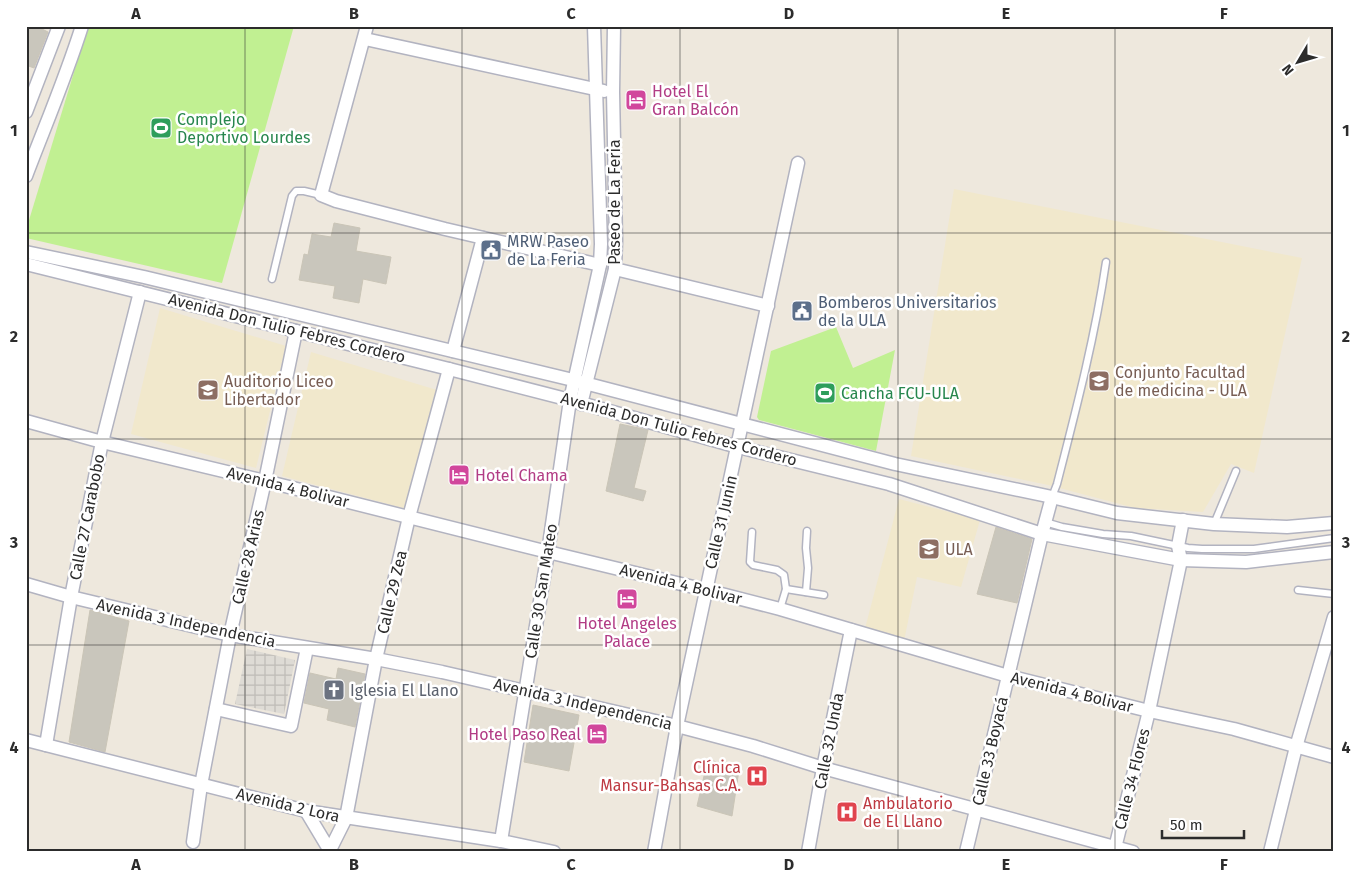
<svg xmlns="http://www.w3.org/2000/svg" width="1360" height="878" viewBox="0 0 1360 878" font-family="'Fira Sans',sans-serif">
<style>
.education{fill:#f1e8cc}
.pitch{fill:#c1f092}
.plaza{fill:url(#plaza-grid)}
.building{fill:#c9c6bc;stroke:#cac5b7}
.lines{fill:none;stroke-linecap:round;stroke-linejoin:round}
.lane-casing{stroke:#b2b3c0;stroke-width:9}
.street-casing{stroke:#b2b3c0;stroke-width:15}
.lane{stroke:#fff;stroke-width:6}
.street{stroke:#fff;stroke-width:12}
.grid{fill:none;stroke:#2c2c2c;stroke-width:1;stroke-opacity:0.55}
.labels{text-anchor:middle;dominant-baseline:central;stroke-width:5;stroke-linejoin:round;paint-order:stroke}
.hotel-label{font-size:16px;fill:#b23c85;stroke:#fff;text-anchor:start}
.leisure-label{font-size:16px;fill:#27864d;stroke:#fff;text-anchor:start}
.street-label{font-size:16px;fill:#2c2c2c;stroke:#fff}
.service-label{font-size:16px;fill:#4e5e75;stroke:#fff;text-anchor:start}
.education-label{font-size:16px;fill:#785e54;stroke:#fff;text-anchor:start}
.worship-label{font-size:16px;fill:#5b616d;stroke:#fff;text-anchor:start}
.health-label{font-size:16px;fill:#be3a42;stroke:#fff;text-anchor:end}
.neatline{fill:none;stroke:#2c2c2c;stroke-width:2}
.grid-label{font-size:16px;text-anchor:middle;font-weight:bold;fill:#2c2c2c}
</style>
<defs>
<pattern id="plaza-grid" width="8" height="8" patternUnits="userSpaceOnUse" patternTransform="scale(1.25)"><rect width="8" height="8" fill="#dedbd5"/><path d="M0 4h8M4 0v8" fill="none" stroke="#bfbcb7"/></pattern>
</defs>
<rect width="100%" height="100%" fill="#eee8dd"/>
<!-- education -->
<g class="education">
<path d="M954 189 1302 258 1254 473 1231 464 1203 512 1135 508 1048 485 911 456Z"/>
<path d="M160 308 286 346 256 468 131 434Z"/>
<path d="M311 352 437 390 407 509 282 476Z"/>
<path d="M899 499 980 520 961 587 917 577 903 646 863 636Z"/>
</g>
<!-- pitch -->
<g class="pitch">
<path d="M88 26H294L222 283 26 238V230Z"/>
<path d="M836 327 853 368 895 350 876 451 759 420 757 417 771 351Z"/>
</g>
<!-- plaza -->
<path class="plaza" d="M247 649 295 660 284 714 235 704Z"/>
<!-- building -->
<g class="building">
<path d="M26 26H36L48 32 34 68 26 65Z"/>
<path d="M334 223 360 228 356 251 391 257 386 284 363 279 359 303 333 298 335 286 299 280 304 254 308 255 312 234 331 237Z"/>
<path d="M620 424 648 430 634 488 646 491 643 501 606 491Z"/>
<path d="M996 527 1032 539 1017 603 977 594Z"/>
<path d="M90 610 129 621 105 752 69 742Z"/>
<path d="M338 668 365 674 355 727 327 720 329 709 304 703 310 673 336 679Z"/>
<path d="M533 705 579 715 569 771 524 762Z"/>
<path d="M708 759 739 770 732 816 697 806Z"/>
</g>
<g class="lines">
<!-- lane casing -->
<g class="lane-casing">
<g id="lane">
<path d="M272 279 292 196 296 191H304L321 195"/>
<path d="M1052 497 1057 484C1076 410 1095 337 1106 262"/>
<path d="M1045 522 1062 527 1103 534 1131 536 1188 548 1202 549H1254L1334 538"/>
<path d="M1214 524 1236 471"/>
<path d="M752 532 750 562 753 565 777 570 784 575 786 589 780 609"/>
<path d="M786 589 824 595"/>
<path d="M1298 590 1334 594"/>
<path d="M806 592 808 568 806 548 807 531"/>
</g>
</g>
<!-- street casing -->
<g class="street-casing">
<g id="street">
<path d="M367 26 321 195 336 201 445 229 600 265"/>
<path d="M365 39 604 91"/>
<path d="M26 112 59 26"/>
<path d="M26 176C45 126 66 77 82 26"/>
<path d="M26 252 144 277 573 380 895 464 1052 497 1117 513 1214 524 1287 527 1334 523"/>
<path d="M26 264 449 369 570 400 738 447 889 484 1042 534 1181 560 1246 562 1334 552"/>
<path d="M615 269 768 306"/>
<path d="M453 351 483 238"/>
<path d="M581 404 615 269 616 241 613 92 614 26"/>
<path d="M26 421 102 442 265 481 548 552 706 590 780 609 1008 676 1149 711 1234 729 1334 757"/>
<path d="M26 584 71 597 230 635 376 659 442 672 677 726 753 746 823 768 1133 852"/>
<path d="M216 709 291 726 307 648"/>
<path d="M26 740 306 811 501 841 554 852"/>
<path d="M46 745 71 597 102 442 140 292"/>
<path d="M306 811 330 851"/>
<path d="M501 841 548 552 570 400 600 265 601 244 594 26"/>
<path d="M193 842 201 785 230 635 265 481 296 331"/>
<path d="M329 852 346 818 376 659 409 517 449 369"/>
<path d="M654 852 677 726 798 163"/>
<path d="M808 852 823 768 851 630"/>
<path d="M966 852 1042 534 1052 497"/>
<path d="M1114 852 1149 711 1181 560 1178 546 1183 520"/>
<path d="M1270 852 1296 747 1334 617"/>
</g>
</g>
<!-- lane -->
<use href="#lane" class="lane"/>
<!-- street -->
<use href="#street" class="street"/>
</g>
<!-- grid -->
<path class="grid" d="M245 26V852M462 26V852M680 26V852M898 26V852M1115 26V852M26 233H1334M26 439H1334M26 645H1334"/>
<!-- icons -->
<defs>
<g id="hotel-square" transform="scale(1.125)"><rect x="-9" y="-9" width="18" height="18" rx="4" fill="#d1479c" stroke="#fff"/><path d="M-6-4.5h1.5V1H6V5H4.5V3h-9V5H-6ZM-4 0a1.8 1.8 0 1 1 3.6 0ZM.5 0V-2.5h3Q6-2.5 6 0Z" fill="#fff"/></g>
<g id="stadium-square" transform="scale(1.125)"><rect x="-9" y="-9" width="18" height="18" rx="4" fill="#2e9e5b" stroke="#fff"/><path d="M0-5a6.5 5 0 1 0 0 10a6.5 5 0 1 0 0-10ZM-3.5-1.8h7v3.6h-7Z" fill="#fff"/></g>
<g id="civic-square" transform="scale(1.125)"><rect x="-9" y="-9" width="18" height="18" rx="4" fill="#5c6f8a" stroke="#fff"/><path d="M-.6-6.5H3V-4.5H.6V-3L4-1V1h2V6H-6V1h2V-1L-.6-3ZM-1.2 2.5V6h2.4V2.5Z" fill="#fff"/></g>
<g id="university-square" transform="scale(1.125)"><rect x="-9" y="-9" width="18" height="18" rx="4" fill="#8d6e63" stroke="#fff"/><path d="M0-5L7-2L0 1L-7-2ZM-4 1L0 2.5L4 1V4Q0 6-4 4Z" fill="#fff"/></g>
<g id="school-square" transform="scale(1.125)"><rect x="-9" y="-9" width="18" height="18" rx="4" fill="#8d6e63" stroke="#fff"/><path d="M0-5L7-2L0 1L-7-2ZM-4 1L0 2.5L4 1V4Q0 6-4 4Z" fill="#fff"/></g>
<g id="church-square" transform="scale(1.125)"><rect x="-9" y="-9" width="18" height="18" rx="4" fill="#6b7280" stroke="#fff"/><path d="M-1.2-6h2.4v3.5h3.3v2.4h-3.3V6h-2.4V-.1h-3.3v-2.4h3.3Z" fill="#fff"/></g>
<g id="hospital-square" transform="scale(1.125)"><rect x="-9" y="-9" width="18" height="18" rx="4" fill="#e0444e" stroke="#fff"/><path d="M-5-5h3v3.5h4V-5h3V5h-3V1.5h-4V5h-3Z" fill="#fff"/></g>
</defs>
<g fill-rule="evenodd">
<use href="#hotel-square" x="636" y="100"/>
<use href="#stadium-square" x="161" y="128"/>
<use href="#civic-square" x="491" y="250"/>
<use href="#civic-square" x="802" y="311"/>
<use href="#university-square" x="1099" y="381"/>
<use href="#school-square" x="208" y="390"/>
<use href="#stadium-square" x="825" y="393"/>
<use href="#hotel-square" x="459" y="475"/>
<use href="#university-square" x="929" y="549"/>
<use href="#hotel-square" x="627" y="599"/>
<use href="#church-square" x="334" y="690"/>
<use href="#hotel-square" x="597" y="734"/>
<use href="#hospital-square" x="757" y="776"/>
<use href="#hospital-square" x="847" y="812"/>
</g>
<g class="labels">
<!-- hotel labels -->
<g class="hotel-label">
<text x="652" y="91">Hotel El<tspan x="652" dy="18">Gran Balcón</tspan></text>
<text x="475" y="475">Hotel Chama</text>
<text x="627" y="623" text-anchor="middle">Hotel Angeles<tspan x="627" dy="18">Palace</tspan></text>
<text x="581" y="734" text-anchor="end">Hotel Paso Real</text>
</g>
<!-- leisure labels -->
<g class="leisure-label">
<text x="177" y="119">Complejo<tspan x="177" dy="18">Deportivo Lourdes</tspan></text>
<text x="841" y="393">Cancha FCU-ULA</text>
</g>
<!-- street labels -->
<g class="street-label">
<text transform="translate(614 202) rotate(-90)">Paseo de La Feria</text>
<text transform="translate(287 328) rotate(14)">Avenida Don Tulio Febres Cordero</text>
<text transform="translate(679 429) rotate(15)">Avenida Don Tulio Febres Cordero</text>
<text transform="translate(288 487) rotate(14)">Avenida 4 Bolivar</text>
<text transform="translate(87 517) rotate(-79)">Calle 27 Carabobo</text>
<text transform="translate(721 522) rotate(-77)">Calle 31 Junin</text>
<text transform="translate(248 557) rotate(-77)">Calle 28 Arias</text>
<text transform="translate(681 584) rotate(14)">Avenida 4 Bolivar</text>
<text transform="translate(541 591) rotate(-81)">Calle 30 San Mateo</text>
<text transform="translate(392 592) rotate(-77)">Calle 29 Zea</text>
<text transform="translate(186 623) rotate(12)">Avenida 3 Independencia</text>
<text transform="translate(1072 692) rotate(14)">Avenida 4 Bolivar</text>
<text transform="translate(583 704) rotate(13)">Avenida 3 Independencia</text>
<text transform="translate(829 741) rotate(-79)">Calle 32 Unda</text>
<text transform="translate(990 751) rotate(-77)">Calle 33 Boyacá</text>
<text transform="translate(1132 779) rotate(-76)">Calle 34 Flores</text>
<text transform="translate(288 805) rotate(13)">Avenida 2 Lora</text>
</g>
<!-- service labels -->
<g class="service-label">
<text x="507" y="241">MRW Paseo<tspan x="507" dy="18">de La Feria</tspan></text>
<text x="818" y="302">Bomberos Universitarios<tspan x="818" dy="18">de la ULA</tspan></text>
</g>
<!-- education labels -->
<g class="education-label">
<text x="1115" y="372">Conjunto Facultad<tspan x="1115" dy="18">de medicina - ULA</tspan></text>
<text x="224" y="381">Auditorio Liceo<tspan x="224" dy="18">Libertador</tspan></text>
<text x="945" y="549">ULA</text>
</g>
<!-- worship labels -->
<g class="worship-label">
<text x="350" y="690">Iglesia El Llano</text>
</g>
<!-- health labels -->
<g class="health-label">
<text x="741" y="767">Clínica<tspan x="741" dy="18">Mansur-Bahsas C.A.</tspan></text>
<text x="863" y="803" text-anchor="start">Ambulatorio<tspan x="863" dy="18">de El Llano</tspan></text>
</g>
</g>
<!-- border -->
<rect width="1360" height="878" fill="none" stroke="#ffffff" stroke-width="55"/>
<!-- north arrow -->
<g transform="translate(1298 62) rotate(232)" stroke="#ffffff" stroke-width="4" paint-order="stroke">
<path d="M0-4L9 19L0 12L-9 19Z" fill="#2c2c2c"/>
<text y="-8" font-size="14" font-weight="bold" text-anchor="middle" fill="#2c2c2c">N</text>
</g>
<!-- scale -->
<path d="M1162 830v8h82v-8" fill="none" stroke="#2c2c2c" stroke-width="2.5"/>
<text x="1170" y="830" font-size="15" fill="#2c2c2c" stroke="#ffffff" stroke-width="4" paint-order="stroke">50 m</text>
<rect x="28" y="28" width="1304" height="822" class="neatline"/>
<g class="grid-label">
<text x="136" y="19">A</text>
<text x="354" y="19">B</text>
<text x="571" y="19">C</text>
<text x="789" y="19">D</text>
<text x="1006" y="19">E</text>
<text x="1224" y="19">F</text>
<text x="14" y="136">1</text>
<text x="1346" y="136">1</text>
<text x="14" y="342">2</text>
<text x="1346" y="342">2</text>
<text x="14" y="548">3</text>
<text x="1346" y="548">3</text>
<text x="14" y="753">4</text>
<text x="1346" y="753">4</text>
<text x="136" y="870">A</text>
<text x="354" y="870">B</text>
<text x="571" y="870">C</text>
<text x="789" y="870">D</text>
<text x="1006" y="870">E</text>
<text x="1224" y="870">F</text>
</g>
</svg>
